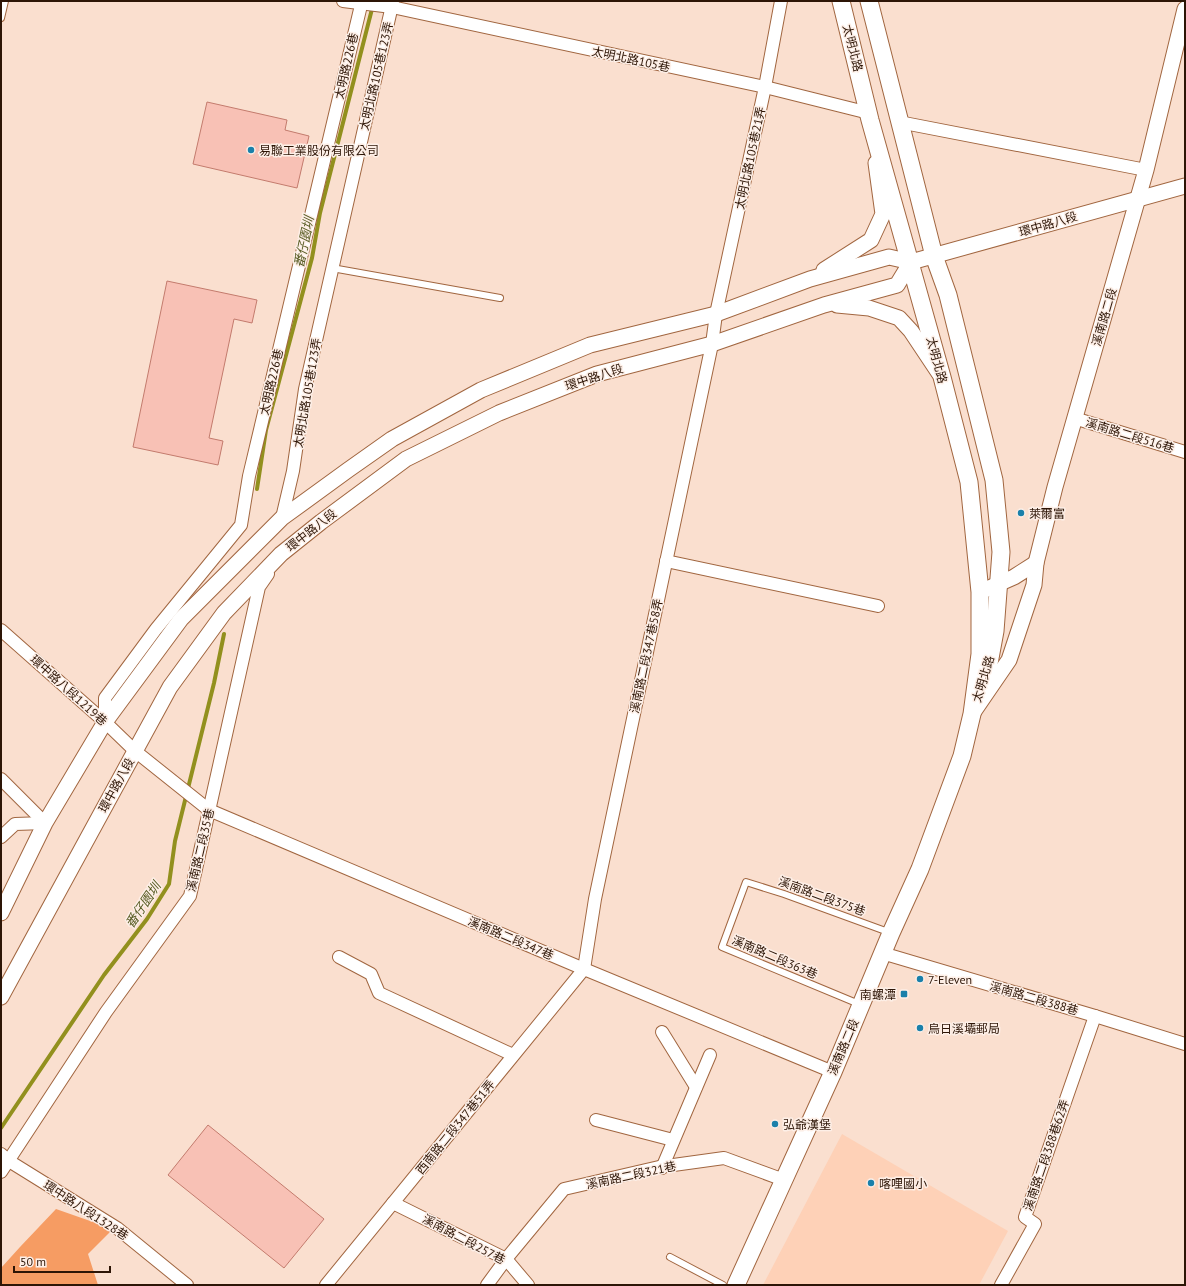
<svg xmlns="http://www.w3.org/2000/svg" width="1186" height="1286" viewBox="0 0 1186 1286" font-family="'PT Sans','Noto Sans TC',sans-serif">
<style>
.built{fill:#fed1b7}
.green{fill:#f69c63}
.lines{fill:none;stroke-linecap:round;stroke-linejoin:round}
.stream{stroke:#92901e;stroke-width:4}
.building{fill:#f8c1b5;stroke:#c37b6d}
.service-casing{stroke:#a16640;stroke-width:8}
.minor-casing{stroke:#a16640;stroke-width:14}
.tertiary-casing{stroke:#a16640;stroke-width:17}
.secondary-casing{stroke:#a16640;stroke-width:19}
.service{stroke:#fff;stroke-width:6}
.minor{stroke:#fff;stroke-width:12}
.tertiary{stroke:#fff;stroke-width:15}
.secondary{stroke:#fff;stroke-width:17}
.poi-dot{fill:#1a80aa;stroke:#fdefe7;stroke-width:1.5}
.labels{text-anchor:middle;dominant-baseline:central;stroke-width:3;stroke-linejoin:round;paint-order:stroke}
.street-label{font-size:12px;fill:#2d1506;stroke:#fdefe7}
.poi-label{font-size:12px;fill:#2d1506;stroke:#fdefe7;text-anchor:start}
.water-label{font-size:13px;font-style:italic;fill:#585c24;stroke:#fdefe7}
</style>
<rect width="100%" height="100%" fill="#fadfcf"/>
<!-- built -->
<path class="built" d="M842 1134 1008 1231 979 1285H763Z"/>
<!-- green -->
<path class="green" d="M56 1209 113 1229 88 1254 98 1285H1V1268L20 1247Z"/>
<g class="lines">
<!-- stream -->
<g class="stream">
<path d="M257 489 266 430 312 258 320 213 373 5"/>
<path d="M1 1128 104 975 147 919 169 884 175 841 214 683 224 634"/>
</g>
</g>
<!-- building -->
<g class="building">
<path d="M207 102 287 120 285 130 309 136 297 188 193 164Z"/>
<path d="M167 281 257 300 252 323 234 319 209 438 223 441 218 465 133 447Z"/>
<path d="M208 1125 324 1219 284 1268 168 1175Z"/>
</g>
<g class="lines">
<!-- service casing -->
<g class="service-casing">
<g id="service">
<path d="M1 18 5 1"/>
<path d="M332 268 500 298"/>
<path d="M859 1004 722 947 746 882 784 894 891 933"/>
<path d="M670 1257 723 1285"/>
</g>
</g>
<!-- minor casing -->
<g class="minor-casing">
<g id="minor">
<path d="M343 1 392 7 765 87 869 113"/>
<path d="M899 122 1146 170"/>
<path d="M1074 418 1185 452"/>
<path d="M282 518 293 471 305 389 393 1"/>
<path d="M666 561 878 606"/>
<path d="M1 630 105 722 135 751 209 810 584 969 833 1072"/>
<path d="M105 722V698L156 629 241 525 249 476 362 1"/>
<path d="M1 779 45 823"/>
<path d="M1 837 15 824 45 823"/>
<path d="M882 953 1095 1016 1185 1044"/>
<path d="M339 957 371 974 379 993 513 1055"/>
<path d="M662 1032 696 1087"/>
<path d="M596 1120 673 1140"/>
<path d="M1 1154 9 1161 117 1228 187 1285"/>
<path d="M662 1168 710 1055"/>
<path d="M1 1172 106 1012 190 896 259 587 268 574"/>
<path d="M393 1203 506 1259 528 1285"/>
<path d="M326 1285 584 969 595 899 712 344 716 314 765 87 781 1"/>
<path d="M487 1285 506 1259 564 1189 659 1167 724 1158 784 1180"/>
<path d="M1001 1285 1035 1224 1025 1217 1095 1016"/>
</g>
</g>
<!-- tertiary casing -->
<g class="tertiary-casing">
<g id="tertiary">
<path d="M824 270 871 240 883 214 876 163"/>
<path d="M837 305 869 308 899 318 911 331 939 373"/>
<path d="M980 592 1014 577 1036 563"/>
<path d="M972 714 1009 660 1034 585 1036 563 1055 487 1146 170 1185 9"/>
<path d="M1 913 45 823 105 722 181 619 282 518 348 470 392 439 481 390 590 345 716 314 810 279 889 257 911 262 1185 186"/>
<path d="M1 997 170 687 224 613 281 554 321 522 406 459 499 413 597 374 712 344 824 305 897 285 911 262"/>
</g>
</g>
<!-- secondary casing -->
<g class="secondary-casing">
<g id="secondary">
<path d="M869 1 934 256 948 295 994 480 1001 552 995 631 988 669"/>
<path d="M736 1285 833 1072 891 933 920 869 962 756 972 714 980 654V592L969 482 942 377 870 120 841 1"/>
</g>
</g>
<!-- service -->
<use href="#service" class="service"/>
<!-- minor -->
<use href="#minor" class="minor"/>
<!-- tertiary -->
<use href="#tertiary" class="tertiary"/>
<!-- secondary -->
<use href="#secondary" class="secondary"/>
</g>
<!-- markers -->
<g class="poi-dot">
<circle cx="251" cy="150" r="4"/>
<circle cx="1021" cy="513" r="4"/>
<circle cx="920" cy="979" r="4"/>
<rect x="900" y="990" width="8" height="8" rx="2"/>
<circle cx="920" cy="1028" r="4"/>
<circle cx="775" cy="1124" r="4"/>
<circle cx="871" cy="1183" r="4"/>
</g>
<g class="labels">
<!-- street labels -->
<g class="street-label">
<text transform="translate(853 48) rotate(76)">太明北路</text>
<text transform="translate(631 59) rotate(12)">太明北路105巷</text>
<text transform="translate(346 66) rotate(-77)">太明路226巷</text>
<text transform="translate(376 76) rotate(-77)">太明北路105巷123弄</text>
<text transform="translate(750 158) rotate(-78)">太明北路105巷21弄</text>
<text transform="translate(1048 224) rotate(-16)">環中路八段</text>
<text transform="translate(1104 317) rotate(-74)">溪南路二段</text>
<text transform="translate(937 360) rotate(75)">太明北路</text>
<text transform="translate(594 377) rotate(-18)">環中路八段</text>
<text transform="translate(271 382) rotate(-77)">太明路226巷</text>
<text transform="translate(307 393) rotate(-80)">太明北路105巷123弄</text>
<text transform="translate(1130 435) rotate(17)">溪南路二段516巷</text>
<text transform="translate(311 530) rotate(-38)">環中路八段</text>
<text transform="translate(646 656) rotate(-78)">溪南路二段347巷58弄</text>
<text transform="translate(983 679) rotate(-73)">太明北路</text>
<text transform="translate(69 690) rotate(42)">環中路八段1219巷</text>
<text transform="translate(116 785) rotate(-61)">環中路八段</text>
<text transform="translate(200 850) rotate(-77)">溪南路二段35巷</text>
<text transform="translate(822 896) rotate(20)">溪南路二段375巷</text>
<text transform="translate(511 938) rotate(23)">溪南路二段347巷</text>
<text transform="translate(775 957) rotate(23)">溪南路二段363巷</text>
<text transform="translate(1034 998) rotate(16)">溪南路二段388巷</text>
<text transform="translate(843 1047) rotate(-67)">溪南路二段</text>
<text transform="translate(455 1127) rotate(-51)">西南路二段347巷51弄</text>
<text transform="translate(1046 1155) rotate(-71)">溪南路二段388巷62弄</text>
<text transform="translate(631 1175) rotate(-12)">溪南路二段321巷</text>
<text transform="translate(86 1210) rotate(33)">環中路八段1328巷</text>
<text transform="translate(464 1239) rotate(28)">溪南路二段257巷</text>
</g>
<!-- poi labels -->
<g class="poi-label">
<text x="259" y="150">易聯工業股份有限公司</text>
<text x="1029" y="513">萊爾富</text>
<text x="928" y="979">7-Eleven</text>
<text x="896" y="994" text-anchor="end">南螺潭</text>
<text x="928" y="1028">烏日溪壩郵局</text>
<text x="783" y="1124">弘爺漢堡</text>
<text x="879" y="1183">喀哩國小</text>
</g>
<!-- water labels -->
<g class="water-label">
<text transform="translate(304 242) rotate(-78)">番仔園圳</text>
<text transform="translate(143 905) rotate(-56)">番仔園圳</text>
</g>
</g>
<!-- border -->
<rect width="1186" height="1286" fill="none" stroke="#2d1506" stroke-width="4"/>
<!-- scale -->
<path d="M14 1266v6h96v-6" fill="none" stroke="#2d1506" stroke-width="2"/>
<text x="20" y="1266" font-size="12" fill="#2d1506" stroke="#fdefe7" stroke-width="3" paint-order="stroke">50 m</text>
</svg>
